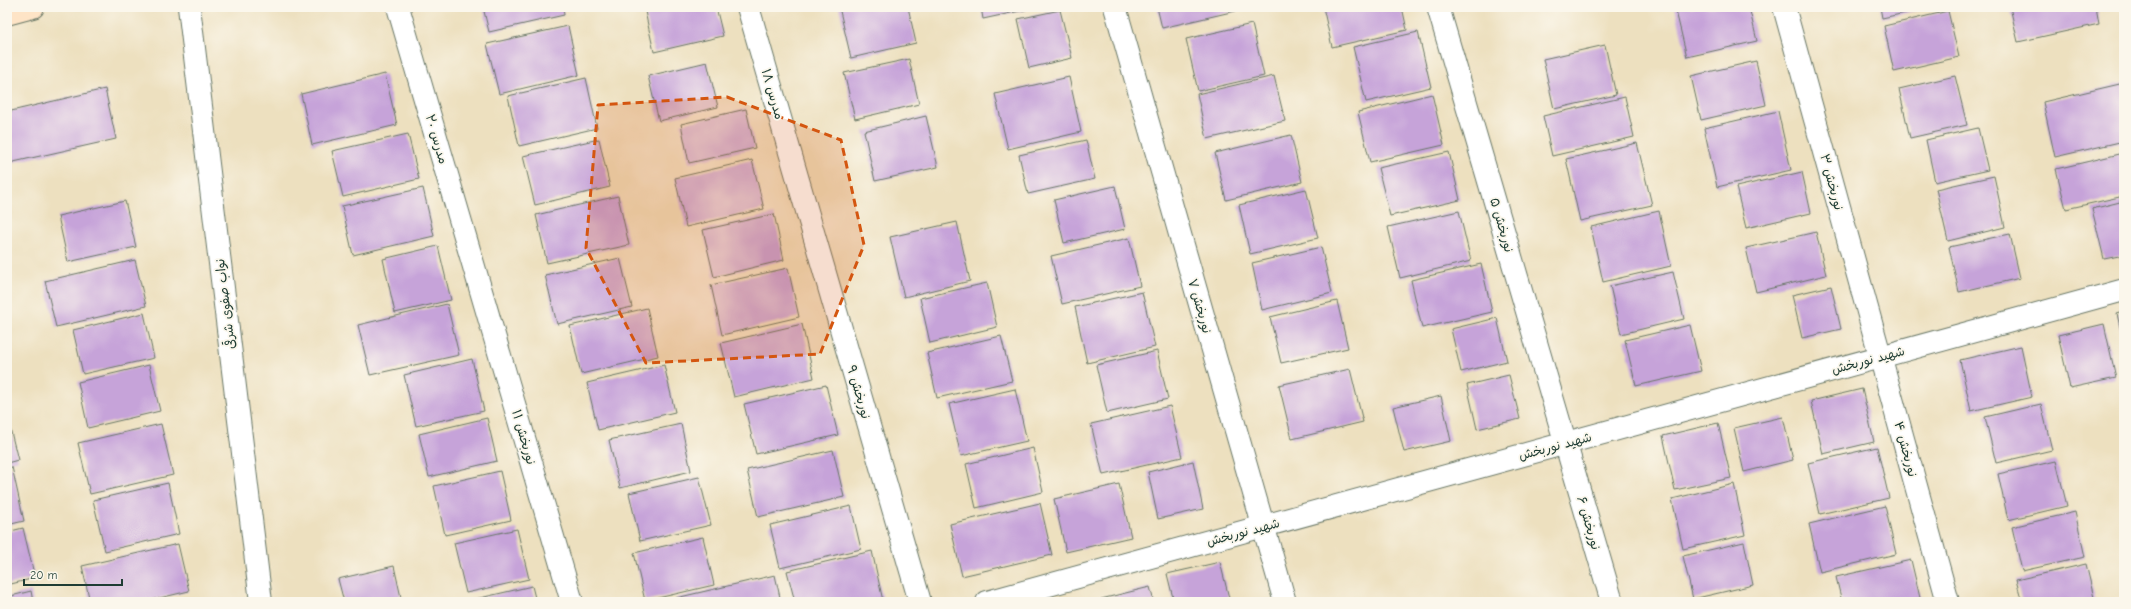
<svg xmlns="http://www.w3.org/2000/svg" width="2131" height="609" viewBox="0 0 2131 609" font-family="'Comic Neue','Playpen Sans Arabic',sans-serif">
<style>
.building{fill:#c6a3d9}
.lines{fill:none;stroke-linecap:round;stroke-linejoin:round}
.minor-casing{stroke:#677665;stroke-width:24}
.tertiary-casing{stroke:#677665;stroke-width:24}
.secondary-casing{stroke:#677665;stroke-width:24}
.minor{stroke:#fff;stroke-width:22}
.tertiary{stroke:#fff;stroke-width:22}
.secondary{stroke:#fee4c6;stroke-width:22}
.marked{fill:#d45610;fill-opacity:0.2;stroke:#d45610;stroke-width:3;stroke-dasharray:8 5;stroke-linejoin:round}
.labels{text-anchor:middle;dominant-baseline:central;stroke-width:3.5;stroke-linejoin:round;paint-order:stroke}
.street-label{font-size:13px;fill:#1f3d34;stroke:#fbf7ec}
</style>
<rect width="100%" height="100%" fill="#fbf7ec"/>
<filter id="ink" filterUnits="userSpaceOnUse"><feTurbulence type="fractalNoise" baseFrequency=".025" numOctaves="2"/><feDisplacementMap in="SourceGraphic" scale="8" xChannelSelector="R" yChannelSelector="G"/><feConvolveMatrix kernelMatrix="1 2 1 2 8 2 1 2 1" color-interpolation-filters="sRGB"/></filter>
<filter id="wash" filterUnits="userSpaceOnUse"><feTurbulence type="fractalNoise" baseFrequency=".012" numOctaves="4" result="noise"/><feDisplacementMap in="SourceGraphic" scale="16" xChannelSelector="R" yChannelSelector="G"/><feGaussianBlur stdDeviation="0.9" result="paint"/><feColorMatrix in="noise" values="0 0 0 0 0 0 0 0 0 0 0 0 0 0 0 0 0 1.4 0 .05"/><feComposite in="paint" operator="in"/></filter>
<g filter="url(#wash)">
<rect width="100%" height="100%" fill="#ede0bf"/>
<g id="blocks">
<!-- building -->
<g class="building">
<path d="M483 7H563L564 15 489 32Z"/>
<path d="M644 7H716L723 36 654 52Z"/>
<path d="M839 7H908L916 43 851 58Z"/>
<path d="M981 7H1034V8L983 19Z"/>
<path d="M1157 7H1244V9L1162 28Z"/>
<path d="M1323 7H1402L1407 30 1332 47Z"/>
<path d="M1675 7H1749L1757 41 1687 57Z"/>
<path d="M1880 7H1928L1929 8 1882 18Z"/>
<path d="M2010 7H2096L2099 24 2018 42Z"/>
<path d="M1060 10 1072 58 1029 68 1018 19Z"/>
<path d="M1948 11 1959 57 1894 72 1884 26Z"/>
<path d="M1252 24 1264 76 1198 91 1186 39Z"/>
<path d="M568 26 579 75 499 94 487 44Z"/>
<path d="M1418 32 1431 87 1366 102 1353 47Z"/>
<path d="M1605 45 1616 95 1554 109 1543 59Z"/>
<path d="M909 59 919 104 855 119 844 73Z"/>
<path d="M1756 61 1766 105 1701 120 1691 76Z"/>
<path d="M707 62 718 107 659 121 648 76Z"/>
<path d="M385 74 397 125 312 145 301 94Z"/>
<path d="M1274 76 1285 121 1207 139 1197 94Z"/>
<path d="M1955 76 1967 125 1910 138 1899 89Z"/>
<path d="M1069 77 1081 132 1008 149 995 94Z"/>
<path d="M586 78 597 128 519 146 508 96Z"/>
<path d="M2124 83V141L2055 157 2043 102Z"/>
<path d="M105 89 116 139 9 163 7 155V112Z"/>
<path d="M1432 94 1444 145 1370 162 1358 112Z"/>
<path d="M1625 97 1634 137 1552 156 1543 116Z"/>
<path d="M746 109 755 148 689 163 681 124Z"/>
<path d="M1778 111 1791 170 1717 187 1704 128Z"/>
<path d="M926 116 938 167 875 181 864 131Z"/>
<path d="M1978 128 1988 170 1935 182 1926 140Z"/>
<path d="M408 134 419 179 343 197 332 151Z"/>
<path d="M1291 135 1302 182 1226 200 1215 153Z"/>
<path d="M599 139 610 187 535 205 523 156Z"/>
<path d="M1086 140 1095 179 1028 194 1019 155Z"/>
<path d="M1637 143 1652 205 1580 221 1566 159Z"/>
<path d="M1449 152 1460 200 1390 216 1378 168Z"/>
<path d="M2124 153V196L2066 209 2056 169Z"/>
<path d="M752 160 764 209 686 227 675 178Z"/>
<path d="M1802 172 1811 213 1746 228 1736 187Z"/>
<path d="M1994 176 2005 227 1948 241 1936 189Z"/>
<path d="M1115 186 1125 229 1064 243 1054 200Z"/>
<path d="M423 188 434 236 353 255 342 206Z"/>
<path d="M1306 189 1318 238 1250 254 1239 205Z"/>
<path d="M618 196 629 245 547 263 536 215Z"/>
<path d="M125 201 136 247 68 262 58 216Z"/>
<path d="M2124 201V255L2104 259 2092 209Z"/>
<path d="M1459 211 1471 261 1400 278 1388 227Z"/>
<path d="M1659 211 1671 266 1603 282 1591 227Z"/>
<path d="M774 214 784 260 714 277 703 230Z"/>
<path d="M957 222 970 281 904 297 890 237Z"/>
<path d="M1816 232 1826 275 1756 292 1746 248Z"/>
<path d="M2010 234 2020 278 1959 292 1949 247Z"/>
<path d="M1129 238 1140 286 1062 304 1051 256Z"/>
<path d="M438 246 451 300 395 313 383 259Z"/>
<path d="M1321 247 1332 293 1262 310 1252 263Z"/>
<path d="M620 258 632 307 557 324 545 275Z"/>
<path d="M135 260 146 306 56 327 45 281Z"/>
<path d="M1481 264 1492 312 1422 328 1411 280Z"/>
<path d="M788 268 799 317 722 335 711 285Z"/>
<path d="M1673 272 1684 319 1621 334 1610 286Z"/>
<path d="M987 283 997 327 930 343 920 298Z"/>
<path d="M1831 286 1841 329 1802 338 1792 295Z"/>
<path d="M1142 292 1155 347 1087 363 1075 307Z"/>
<path d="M1337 301 1348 348 1281 363 1270 317Z"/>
<path d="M447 304 459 355 370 375 358 325Z"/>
<path d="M647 308 658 356 581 374 570 326Z"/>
<path d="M2124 312V340H2123L2117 314Z"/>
<path d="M144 313 154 358 83 374 73 330Z"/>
<path d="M1497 318 1507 361 1461 372 1451 329Z"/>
<path d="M802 324 814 378 734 397 721 343Z"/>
<path d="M2104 324 2116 378 2070 388 2058 335Z"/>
<path d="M1690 325 1701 371 1636 386 1625 340Z"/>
<path d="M1001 336 1012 381 937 398 927 353Z"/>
<path d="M2021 346 2032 397 1971 411 1960 360Z"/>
<path d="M1157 351 1168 399 1107 413 1096 365Z"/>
<path d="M472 359 484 411 416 426 404 375Z"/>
<path d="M149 365 160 411 88 428 78 382Z"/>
<path d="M664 365 675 412 598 430 587 383Z"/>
<path d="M1350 369 1363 422 1292 439 1279 385Z"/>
<path d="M1509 375 1520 419 1477 429 1467 385Z"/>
<path d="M826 385 838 435 756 454 744 404Z"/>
<path d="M1015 389 1027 441 961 456 949 404Z"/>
<path d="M1862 389 1874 442 1823 454 1811 401Z"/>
<path d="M1441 396 1451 441 1404 452 1393 407Z"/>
<path d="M2041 404 2052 450 1996 463 1985 417Z"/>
<path d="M1170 406 1182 457 1103 475 1091 424Z"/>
<path d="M7 416 18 460 7 463Z"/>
<path d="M1783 417 1793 460 1744 472 1734 428Z"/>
<path d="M487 418 497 461 429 477 419 434Z"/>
<path d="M1718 423 1731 478 1675 490 1663 436Z"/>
<path d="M161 424 173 475 90 494 78 443Z"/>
<path d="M681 424 691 471 620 488 609 440Z"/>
<path d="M1877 447 1889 498 1820 514 1808 463Z"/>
<path d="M1033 448 1043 492 976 508 966 464Z"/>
<path d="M833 450 844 497 758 517 747 470Z"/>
<path d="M1193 461 1203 509 1158 519 1148 472Z"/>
<path d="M2056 461 2067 506 2008 520 1998 474Z"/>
<path d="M12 467 24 521 7 525V468Z"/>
<path d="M500 471 511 520 445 535 434 486Z"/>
<path d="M699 477 711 525 640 541 629 493Z"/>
<path d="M168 483 179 534 105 551 93 500Z"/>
<path d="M1119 484 1131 537 1066 552 1054 499Z"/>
<path d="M1734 484 1745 535 1683 549 1672 499Z"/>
<path d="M1040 503 1052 555 962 576 950 524Z"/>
<path d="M851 506 861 549 780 568 770 525Z"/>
<path d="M1885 506 1896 554 1820 572 1809 524Z"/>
<path d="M2075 512 2085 557 2022 571 2012 527Z"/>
<path d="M23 528 35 578 7 585V532Z"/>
<path d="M517 529 529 579 466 593 454 543Z"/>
<path d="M703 537 714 585 645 601 634 553Z"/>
<path d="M1744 542 1753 585 1693 599 1683 556Z"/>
<path d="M178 544 189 591 143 602H90L82 566Z"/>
<path d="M872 551 883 601 795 602 787 571Z"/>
<path d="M1911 560 1921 602H1842L1836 577Z"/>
<path d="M1220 562 1230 602H1174L1167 574Z"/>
<path d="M2086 564 2095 602H2022L2016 580Z"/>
<path d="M394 566 402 602H344L338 579Z"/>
<path d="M775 575 781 602H677L676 598Z"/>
<path d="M532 586 536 602H467V601Z"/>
<path d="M1150 587 1154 602H1102L1101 599Z"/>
<path d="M31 591 33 602H7V597Z"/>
</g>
</g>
</g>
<g filter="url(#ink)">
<use href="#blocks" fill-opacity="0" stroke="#677665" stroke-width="1"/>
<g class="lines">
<!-- minor casing -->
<g class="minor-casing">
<g id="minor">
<path d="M398 7 572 602"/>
<path d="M748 7 920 602"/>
<path d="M1115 7 1285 602"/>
<path d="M1438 7 1612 602"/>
<path d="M1784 7 1948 602"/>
<path d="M987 602 2124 290"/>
</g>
</g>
<!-- tertiary casing -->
<g class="tertiary-casing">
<path id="tertiary" d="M189 7 261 602"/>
</g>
<!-- secondary casing -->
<g class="secondary-casing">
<path id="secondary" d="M7 14 33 7"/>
</g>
<!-- minor -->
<use href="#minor" class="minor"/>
<!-- tertiary -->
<use href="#tertiary" class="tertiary"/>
<!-- secondary -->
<use href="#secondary" class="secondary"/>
</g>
</g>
<!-- marked area -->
<path class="marked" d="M727 97 841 140 864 245 820 354 646 363 586 248 598 105Z"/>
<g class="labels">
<!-- street labels -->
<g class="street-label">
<text transform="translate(773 94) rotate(74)">مدرس ۱۸</text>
<text transform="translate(437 139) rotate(74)">مدرس ۲۰</text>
<text transform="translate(1832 182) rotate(75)">نوربخش ۳</text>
<text transform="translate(1502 225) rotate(74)">نوربخش ۵</text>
<text transform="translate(225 304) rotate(-97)">نواب صفوی شرقی</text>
<text transform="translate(1200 306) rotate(74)">نوربخش ۷</text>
<text transform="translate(1868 360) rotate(-15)">شهید نوربخش</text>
<text transform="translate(859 392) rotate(74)">نوربخش ۹</text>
<text transform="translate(524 437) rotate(74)">نوربخش ۱۱</text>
<text transform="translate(1555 446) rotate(-15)">شهید نوربخش</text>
<text transform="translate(1906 449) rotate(75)">نوربخش ۴</text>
<text transform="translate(1589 523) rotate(74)">نوربخش ۶</text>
<text transform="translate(1243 532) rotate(-15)">شهید نوربخش</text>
</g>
</g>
<!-- margin -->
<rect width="2131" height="609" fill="none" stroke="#fbf7ec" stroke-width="24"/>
<!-- scale -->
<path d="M24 579v6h98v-6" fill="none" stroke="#1f3d34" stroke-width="2"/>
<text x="30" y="579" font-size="12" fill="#1f3d34" stroke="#fbf7ec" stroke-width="3" paint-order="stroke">20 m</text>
</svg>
